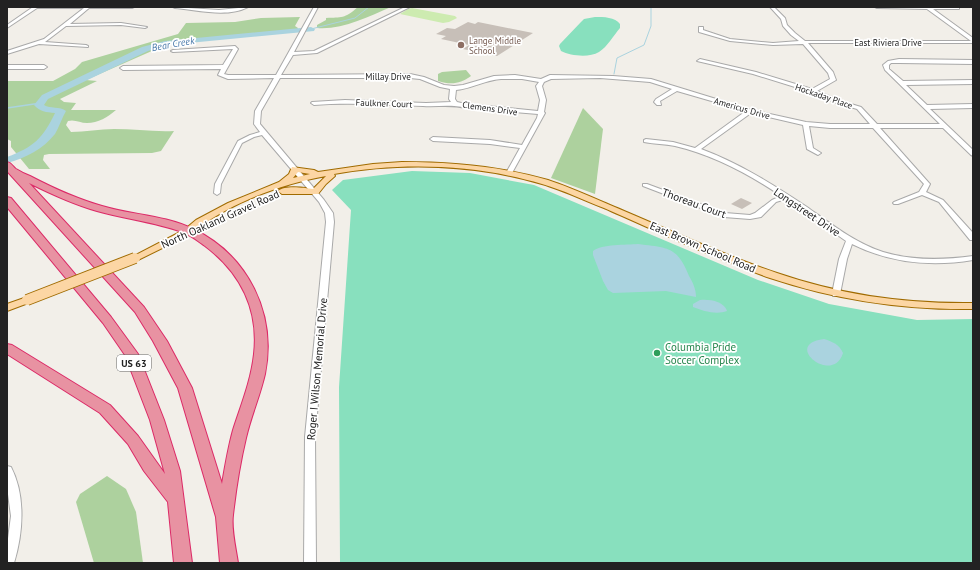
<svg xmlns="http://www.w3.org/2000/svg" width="980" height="570" viewBox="0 0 980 570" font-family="'PT Sans',sans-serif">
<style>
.grass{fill:#cdebb0}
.forest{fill:#add19e}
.pitch{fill:#88e0be}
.water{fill:#aad3df}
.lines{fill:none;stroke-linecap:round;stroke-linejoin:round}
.stream-far1{stroke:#aad3df;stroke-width:1}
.stream{stroke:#aad3df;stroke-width:1.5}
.river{fill:#aad3df;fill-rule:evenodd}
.building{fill:#c7bfb8}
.minor-casing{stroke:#a9a9a9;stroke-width:2}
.major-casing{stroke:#a06b00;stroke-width:2}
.highway-casing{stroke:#dc2a67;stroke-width:2}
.minor{fill:#fff;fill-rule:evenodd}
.major{fill:#fcd6a4;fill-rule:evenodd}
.highway{fill:#e892a2;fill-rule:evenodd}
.major-bridge-casing{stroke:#a06b00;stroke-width:12;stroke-linecap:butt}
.major-bridge{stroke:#fcd6a4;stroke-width:10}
.education-dot{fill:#8d6e63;stroke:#fff;stroke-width:1.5}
.leisure-dot{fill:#2e9e5b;stroke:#fff;stroke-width:1.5}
.labels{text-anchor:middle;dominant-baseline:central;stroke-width:3.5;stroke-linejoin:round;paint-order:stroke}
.far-education-label{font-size:9px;fill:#785e54;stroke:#fff;text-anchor:start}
.far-street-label{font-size:9px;fill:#222;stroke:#fff}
.far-water-label{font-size:10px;font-style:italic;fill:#4a7aab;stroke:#fff}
.shield{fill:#fff;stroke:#646464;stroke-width:1}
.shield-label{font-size:10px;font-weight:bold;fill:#222}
.street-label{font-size:11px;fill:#222;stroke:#fff}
.leisure-label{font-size:11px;fill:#27864d;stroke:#fff;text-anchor:start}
</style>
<rect width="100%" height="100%" fill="#f2efe9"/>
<!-- grass -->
<path class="grass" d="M412 8 455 16 457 18 449 22 443 23 400 14 408 9Z"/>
<!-- forest -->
<g class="forest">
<path d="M358 7H391C368 17 342 30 317 28V25L326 20V18C342 17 344 19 358 7Z"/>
<path d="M300 17 295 26 298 28 296 32 170 43 86 80 97 81 60 99 64 102 76 103 71 110H116C108 117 98 123 87 123 80 123 75 119 68 121L66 125 71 132C85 132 100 129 114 129 134 129 154 132 174 131L161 151 152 153 49 154 44 155 43 160 50 169H29L11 147V141L7 139V81H53L75 69 82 62 178 34 186 23 235 22 261 18Z"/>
<path d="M466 70 471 76C460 84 451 85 438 81V74L442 72Z"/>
<path d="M583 108 603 129 595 194 551 178Z"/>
<path d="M107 476 126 489 136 512 143 563H94L76 502 80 494Z"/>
</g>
<!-- pitch -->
<g class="pitch">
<path d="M595 17C604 17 615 17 620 24V28C614 35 607 47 599 52 589 58 571 56 561 51L559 46 560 44 581 22 584 19Z"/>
<path d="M412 171 470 173 534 185 758 280 829 304 917 320 973 319V563H340L339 387 351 210 332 190 343 180Z"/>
</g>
<!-- water -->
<g class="water">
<path d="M638 244C668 248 677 246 689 276 693 283 696 289 696 297L666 291 613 293 608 290 603 281 593 255V251C602 244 626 245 638 244Z"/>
<path d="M700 300C709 299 724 301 727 311 716 315 703 311 693 307V304Z"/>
<path d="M824 339C833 342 839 344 843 353 833 386 781 344 824 339Z"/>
</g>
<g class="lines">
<!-- stream-far1 -->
<g class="stream-far1">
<path d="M311 29 355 18 369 7"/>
<path d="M614 74 617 58 644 45 651 26V7"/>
</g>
<!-- stream -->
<path class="stream" d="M7 108 41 103"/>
<!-- river -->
<path class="river" d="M311 27 315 29 314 31 168 45 148 51 48 99 44 105C50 109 60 106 66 111 62 118 59 127 55 134 43 149 26 158 7 163V157C34 147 43 138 55 113 46 112 40 112 34 105L42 95 142 47 165 41Z"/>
</g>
<!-- building -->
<g class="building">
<path d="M468 22 475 24 478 22 533 33 497 56 463 49 469 45 441 39 446 36 436 34 447 28 455 29Z"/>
<path d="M741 198 752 203 742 209 731 204Z"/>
</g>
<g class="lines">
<!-- minor casing -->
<g class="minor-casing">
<g id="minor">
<path d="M33 7H134L132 8H89L70 24 121 23 147 27 145 28 121 25 66 26 45 42 86 45 88 46V47L39 44 7 54V51L44 39 84 8H37L7 28V25Z"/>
<path d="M173 7 219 10 248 7C227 18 198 10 175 8Z"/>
<path d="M314 7H318L294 52 314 51 405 7H410L317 53 293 55 281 75 410 74 424 77 444 85 454 86 463 85 494 76 515 75 541 79 550 75 613 76 651 79 752 110 806 122 830 124H870L857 109 837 103 811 92 753 74 697 61 700 59 756 72 812 89 830 79 828 73 803 44 773 45 730 41 699 32V27H703V30L730 39 773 43 799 41 791 35 783 26 781 19 770 7H774L785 18 787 25 795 33 805 41H971L927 9 877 8 875 7H959V9H933L973 38V43H808L833 72 836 80 817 91 841 101 861 107 877 124H940L885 70 883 65 888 61 899 59 973 60V64L899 63H891L889 65V69L903 81 973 80V84L906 85 927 105 973 104V108L930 109 973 150V156L971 155 943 128H880L929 183 930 184 926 192 943 200 973 233V240H970L939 202 922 195 898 204H894L893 203 894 202 919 192 924 184 873 128H830L809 126 813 148 821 153 818 155 807 149 803 125 751 113 701 149C739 163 774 185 807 207 831 224 855 243 883 252 913 261 943 260 973 256V260C931 267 890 263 852 244L847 259 840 294 839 296H833L832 294 839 259 846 241 786 199 776 202 761 217 750 219 724 217 643 186V184H647L725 213 750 215 755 213 772 200 781 196C749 174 713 155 675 146 665 144 654 144 644 142V140L646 139 673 142 695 148 746 111 677 91 660 101 661 105H657L654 102 656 99 672 89 650 82 638 81 600 78 551 79 544 82 542 86 546 100 544 112 545 113 512 173 509 175 506 173 520 148 490 144 433 141 430 139 433 137 490 140 522 145 537 118 538 114 466 108C451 104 438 107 423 106 387 105 350 102 314 105L311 103 312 102 345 100 426 103 451 102 449 99 450 89 440 87 420 79 410 78H280L261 111 260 124 324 200 333 213 334 222 315 437 316 563H304L305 437 326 222 325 213 319 202 262 135 254 137 242 143 221 184 220 193 217 195 214 193 215 184 238 141 250 135 260 132 254 124 255 111 274 78 228 79 218 75 221 69 123 70 120 68 123 66 223 65 233 49 173 52 171 51 173 50 235 46 238 49 224 74 228 75H276ZM501 79H522L539 82 536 86 540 100 538 111 466 104 457 102 455 99 456 90C471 89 485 80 501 79Z"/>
<path d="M7 65H44L47 67 44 69H7Z"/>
<path d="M7 466 11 467C26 496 23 533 14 563H7V546L11 516 7 487Z"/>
</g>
</g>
<!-- major casing -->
<g class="major-casing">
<g id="major">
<path d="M402 162C451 162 500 166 548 180 569 187 589 196 610 205 665 228 720 254 777 273 841 295 906 304 973 303V309C903 310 836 300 770 278 713 258 659 232 604 208 583 200 563 190 542 184 475 164 402 162 334 174L335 176 326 184 318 194H282L278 191C285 185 304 188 313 189L326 176C282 184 235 201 198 228L197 231 138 260H132L130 258 184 230 196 220 228 203 279 182 289 174 292 167 314 170 318 172 373 164ZM298 172 310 174 293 178Z"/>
<path d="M27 297 32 300 31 302 7 311V304Z"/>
</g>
</g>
<!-- highway casing -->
<g class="highway-casing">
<g id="highway">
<path d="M7 162C12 163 13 167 16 169 21 172 25 174 30 176 53 188 77 199 102 206 131 215 165 215 193 229 248 255 277 314 265 374 260 396 251 416 246 438 240 463 236 489 233 515 231 529 236 549 238 563H220L216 517 178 388 153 341 135 312 7 171ZM29 183C51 194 73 204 97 211 125 219 155 222 182 232 191 235 198 241 205 246 241 273 259 310 254 354 251 381 241 405 233 430 228 448 225 466 222 484L192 388 167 341 144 307Z"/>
<path d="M7 197 11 198 111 317 138 354 164 420 180 471 192 563H174L168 502 144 471 128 444 100 413 7 354V344L12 345 110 405 138 436 165 474 150 420 125 355 103 323 7 207Z"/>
</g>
</g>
<!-- minor -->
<use href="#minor" class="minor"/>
<!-- major -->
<use href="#major" class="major"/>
<!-- highway -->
<use href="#highway" class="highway"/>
<!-- major-bridge casing -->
<g class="major-bridge-casing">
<path id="major-bridge" d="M27 300 135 258"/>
</g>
<!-- major-bridge -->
<use href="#major-bridge" class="major-bridge"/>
</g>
<!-- markers -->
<circle class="education-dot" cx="461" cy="45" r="4"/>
<circle class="leisure-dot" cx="657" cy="353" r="4"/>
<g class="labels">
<!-- far-education labels -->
<g class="far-education-label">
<text x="469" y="40">Lange Middle<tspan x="469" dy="10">School</tspan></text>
</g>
<!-- far-street labels -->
<g class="far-street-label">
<text x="888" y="42">East Riviera Drive</text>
<text x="388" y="76">Millay Drive</text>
<text transform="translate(824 96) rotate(19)">Hockaday Place</text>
<text transform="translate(384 103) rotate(2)">Faulkner Court</text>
<text transform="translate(490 108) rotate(8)">Clemens Drive</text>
<text transform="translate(742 108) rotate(16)">Americus Drive</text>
</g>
<!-- far-water labels -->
<g class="far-water-label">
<text transform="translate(173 44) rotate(-10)">Bear Creek</text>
</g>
<!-- shield labels -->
<rect class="shield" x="117" y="355" width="34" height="16" rx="3"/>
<g class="shield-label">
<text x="134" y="363">US 63</text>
</g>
<!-- street labels -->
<g class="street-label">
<text transform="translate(694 203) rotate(20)">Thoreau Court</text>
<text transform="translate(807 212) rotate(34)">Longstreet Drive</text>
<text transform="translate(220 219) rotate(-24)">North Oakland Gravel Road</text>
<text transform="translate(703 247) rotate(23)">East Brown School Road</text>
<text transform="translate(317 369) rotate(-85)">Roger I Wilson Memorial Drive</text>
</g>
<!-- leisure labels -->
<g class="leisure-label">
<text x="665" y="347">Columbia Pride<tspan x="665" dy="13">Soccer Complex</tspan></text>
</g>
</g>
<!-- border -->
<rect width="980" height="570" fill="none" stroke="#222222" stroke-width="16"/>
</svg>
